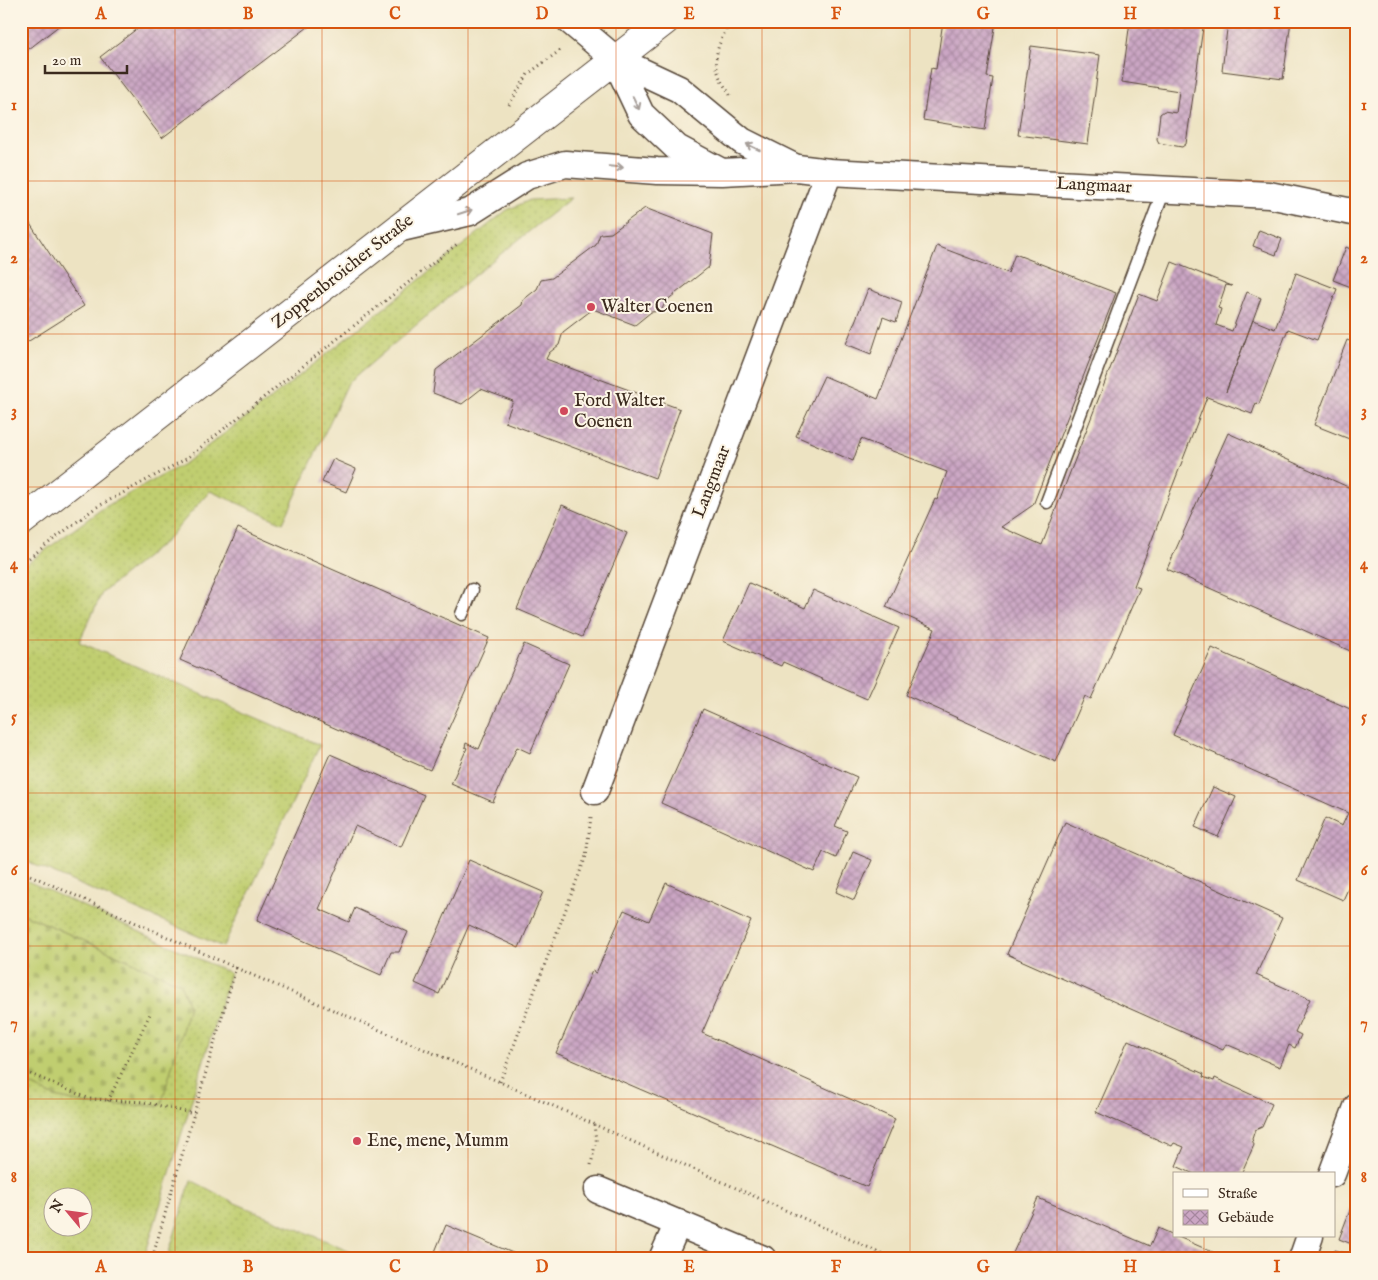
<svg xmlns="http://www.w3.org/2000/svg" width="1378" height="1280" viewBox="0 0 1378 1280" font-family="'IM FELL English',serif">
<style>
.grass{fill:url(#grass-dots);stroke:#7e7c47;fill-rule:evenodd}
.cemetery{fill:url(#cemetery-stones);stroke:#7e7c47}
.building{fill:url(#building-cross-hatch)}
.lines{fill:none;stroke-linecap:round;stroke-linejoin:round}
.lane-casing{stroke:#564637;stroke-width:15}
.street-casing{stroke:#564637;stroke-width:29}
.secondary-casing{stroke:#564637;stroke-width:30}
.path{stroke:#564637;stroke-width:3;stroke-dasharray:1 4;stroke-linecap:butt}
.lane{stroke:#fff;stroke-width:12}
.street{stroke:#fff;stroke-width:26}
.secondary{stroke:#fff;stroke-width:28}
.oneway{stroke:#a79f9a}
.grid{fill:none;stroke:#d7540e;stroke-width:1;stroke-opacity:0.55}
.poi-dot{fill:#d1495b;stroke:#fcf5e5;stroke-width:2}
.labels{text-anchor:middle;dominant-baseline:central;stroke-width:4;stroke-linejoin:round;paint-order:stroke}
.street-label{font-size:18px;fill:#3b2a1e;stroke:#fcf5e5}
.poi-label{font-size:18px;fill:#3b2a1e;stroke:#fcf5e5;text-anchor:start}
.neatline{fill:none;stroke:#d7540e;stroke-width:2}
.grid-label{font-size:16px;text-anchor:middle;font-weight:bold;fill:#d7540e}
</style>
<defs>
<pattern id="grass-dots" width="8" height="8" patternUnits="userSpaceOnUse" patternTransform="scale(1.25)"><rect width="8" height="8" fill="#c0ce70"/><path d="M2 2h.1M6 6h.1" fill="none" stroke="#a6b161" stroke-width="1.8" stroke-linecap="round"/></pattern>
<pattern id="cemetery-stones" width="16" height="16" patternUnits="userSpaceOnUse" patternTransform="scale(1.25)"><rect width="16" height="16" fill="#c0ce70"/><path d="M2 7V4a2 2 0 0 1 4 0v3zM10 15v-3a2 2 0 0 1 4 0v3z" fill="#a6b161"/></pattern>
<pattern id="building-cross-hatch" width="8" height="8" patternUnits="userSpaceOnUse" patternTransform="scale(1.25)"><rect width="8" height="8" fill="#cba6c4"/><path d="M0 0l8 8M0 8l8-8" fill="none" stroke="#a6879f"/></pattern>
</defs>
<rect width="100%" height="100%" fill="#fcf5e5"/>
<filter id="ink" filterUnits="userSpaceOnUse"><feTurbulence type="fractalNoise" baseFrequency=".02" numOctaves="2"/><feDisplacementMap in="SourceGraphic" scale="10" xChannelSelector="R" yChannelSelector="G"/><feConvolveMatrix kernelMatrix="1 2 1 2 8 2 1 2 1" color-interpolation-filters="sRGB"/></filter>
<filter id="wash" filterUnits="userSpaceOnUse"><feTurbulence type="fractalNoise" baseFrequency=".0096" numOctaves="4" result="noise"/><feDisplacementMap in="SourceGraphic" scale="20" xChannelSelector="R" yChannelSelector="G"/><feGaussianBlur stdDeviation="1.12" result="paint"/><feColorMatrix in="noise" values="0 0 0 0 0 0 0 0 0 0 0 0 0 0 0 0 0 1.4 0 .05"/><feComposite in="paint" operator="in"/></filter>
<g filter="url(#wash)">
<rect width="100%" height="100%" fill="#ede3c2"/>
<!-- grass -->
<g class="grass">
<path d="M571 198 482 269 348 383 283 523 210 491 167 540 102 593 79 642 320 745 223 947 21 859V568L103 508 185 463 269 400 507 210 530 200Z"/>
<path d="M21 878 230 973 144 1259H21V1080L55 1097 92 1105H161L180 983 21 913ZM52 1198H82V1228H52Z"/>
<path d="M191 1180 235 1203 370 1259H167Z"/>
</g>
<!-- cemetery -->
<path class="cemetery" d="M21 913 180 983 189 1006 161 1105H92L55 1097 21 1080Z"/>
<g id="blocks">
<!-- building -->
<g class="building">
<path d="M21 21H65L29 49 21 38Z"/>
<path d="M147 21H316L162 138 100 57Z"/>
<path d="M943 21H996L987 77 993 78 985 130 923 120 931 68 936 69Z"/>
<path d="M1130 21H1204L1186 144 1182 147 1159 143 1157 139 1160 114 1164 111 1176 113 1179 91 1122 82Z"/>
<path d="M1228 21H1291L1283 79 1222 71Z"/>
<path d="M1031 46 1100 55 1088 144 1018 135Z"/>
<path d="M645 208 713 234 709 267 666 301 661 311 651 312 635 325 593 309 563 332 559 345 549 353 546 359 680 409 655 478 505 422 513 401 481 389 462 404 433 393 436 370 522 305 523 300 537 289 541 280 552 278 596 245 600 234 611 233Z"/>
<path d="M21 210 84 306 21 346 27 355 26 361 21 364Z"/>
<path d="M1259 230 1282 239 1276 255 1253 246Z"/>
<path d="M937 246 1008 273 1015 254 1116 293 1033 505 1001 527 1042 545 1139 294 1157 301 1172 262 1232 286 1226 285 1218 308 1221 309 1216 325 1232 331 1247 292 1261 298 1226 392 1253 320 1275 329 1296 273 1337 289 1317 340 1288 329 1259 404 1256 403 1252 414 1207 397 1134 586 1140 588 1091 699 1085 696 1056 762 906 695 935 629 886 607 935 499 937 500 947 472 861 439 853 461 796 436 824 376 878 399Z"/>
<path d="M1346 247 1357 252V272L1351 287 1333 280Z"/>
<path d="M868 289 902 302 896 322 883 317 871 354 846 344Z"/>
<path d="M1347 340 1357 344V442L1314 425Z"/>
<path d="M1228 433 1357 491V654L1167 569Z"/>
<path d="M333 459 356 469 346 492 322 482Z"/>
<path d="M562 505 627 533 582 637 517 609Z"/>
<path d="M238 528 489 638 430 770 180 660Z"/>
<path d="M749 583 805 608 813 590 899 628 867 699 783 662 781 666 723 641Z"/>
<path d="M524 644 569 664 530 753 517 747 493 802 451 784 467 748 465 747 466 743 479 749Z"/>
<path d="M1212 648 1357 712V869L1343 900 1298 880 1325 818 1342 826 1348 813 1173 735Z"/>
<path d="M703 709 857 777 835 826 847 831 836 858 823 852 814 872 661 803Z"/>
<path d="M330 754 424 795 401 847 355 826 319 909 349 922 355 908 408 932 399 952H391L381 975 257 920Z"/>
<path d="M1213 787 1236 797 1218 837 1195 827Z"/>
<path d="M1065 822 1282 918 1256 975 1310 999 1295 1032 1301 1035 1295 1048 1289 1045 1280 1067 1226 1044 1223 1050 1007 954Z"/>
<path d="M853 852 872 860 854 900 836 892Z"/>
<path d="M469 860 543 892 519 948 469 925 439 994 415 983Z"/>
<path d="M666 883 751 921 702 1033 895 1119 867 1187 556 1053 592 971 596 973 624 910 649 921Z"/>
<path d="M1128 1040 1204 1074 1203 1077 1214 1081 1215 1078 1272 1104 1262 1127 1255 1130 1252 1139 1254 1145 1241 1174H1194L1176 1166 1184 1147 1174 1143 1172 1146 1096 1112Z"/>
<path d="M1357 1192V1246L1339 1239Z"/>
<path d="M1038 1198 1150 1246 1158 1228 1217 1254 1214 1259H1026L1013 1253Z"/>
<path d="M446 1225 527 1259H432Z"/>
<path d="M1335 1250 1357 1257V1259H1331Z"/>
</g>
</g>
</g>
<g filter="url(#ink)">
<use href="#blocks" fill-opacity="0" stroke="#564637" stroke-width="1"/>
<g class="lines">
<!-- lane casing -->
<g class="lane-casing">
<g id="lane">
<path d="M1047 502 1164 190"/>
<path d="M462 614 472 590"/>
</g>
</g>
<!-- street casing -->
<g class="street-casing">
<g id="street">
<path d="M570 21 615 59 679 89 742 141 794 167"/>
<path d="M615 59 641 114 677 148 718 170"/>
<path d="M401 228 470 212 527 176 565 164 657 171 722 172 797 168 829 172 1269 195 1357 213"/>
<path d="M595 791 829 172"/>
<path d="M1332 1174 1357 1107"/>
<path d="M598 1190 763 1259"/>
<path d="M662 1259 678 1223"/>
<path d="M1302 1259 1310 1236"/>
</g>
</g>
<!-- secondary casing -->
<g class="secondary-casing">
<path id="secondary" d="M21 522 665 21"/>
</g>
<!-- path -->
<g class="path">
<path d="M730 95C728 90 722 84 720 78 711 56 720 39 732 21"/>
<path d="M509 105 528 74 562 49"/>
<path d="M21 564 95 508 186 459 457 244"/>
<path d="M21 871 236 968 152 1259"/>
<path d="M236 968 500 1082 894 1259"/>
<path d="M21 1070 90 1099 144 1102 194 1114"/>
<path d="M500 1082 586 856 591 817"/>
<path d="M108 1101 150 1014"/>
<path d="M591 1165 596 1140 594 1125"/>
</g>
<!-- lane -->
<use href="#lane" class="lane"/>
<!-- street -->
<use href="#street" class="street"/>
<!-- secondary -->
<use href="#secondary" class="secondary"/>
</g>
<!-- one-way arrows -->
<defs><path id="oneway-shaft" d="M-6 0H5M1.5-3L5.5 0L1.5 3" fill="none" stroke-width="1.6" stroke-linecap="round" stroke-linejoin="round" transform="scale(1.25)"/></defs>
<g class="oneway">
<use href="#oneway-shaft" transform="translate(636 103) rotate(64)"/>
<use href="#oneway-shaft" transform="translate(753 147) rotate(-154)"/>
<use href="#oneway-shaft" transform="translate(616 167) rotate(5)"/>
<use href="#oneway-shaft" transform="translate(465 212) rotate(-18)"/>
</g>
</g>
<!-- grid -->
<path class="grid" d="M175 21V1259M322 21V1259M468 21V1259M616 21V1259M762 21V1259M910 21V1259M1057 21V1259M1204 21V1174M21 181H1357M21 334H1357M21 487H1357M21 640H1357M21 793H1357M21 946H1357M21 1099H1357M1204 1236V1259"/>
<!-- markers -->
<g class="poi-dot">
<circle cx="591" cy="307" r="5"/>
<circle cx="564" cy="411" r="5"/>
<circle cx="357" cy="1141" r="5"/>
</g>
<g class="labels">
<!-- street labels -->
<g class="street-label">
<text transform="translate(1094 186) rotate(3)">Langmaar</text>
<text transform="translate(343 272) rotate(-38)">Zoppenbroicher Straße</text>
<text transform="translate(712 482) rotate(-69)">Langmaar</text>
</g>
<!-- poi labels -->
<g class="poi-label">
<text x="601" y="307">Walter Coenen</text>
<text x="574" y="401">Ford Walter<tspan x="574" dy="21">Coenen</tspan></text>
<text x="367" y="1141">Ene, mene, Mumm</text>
</g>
</g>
<!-- margin -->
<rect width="1378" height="1280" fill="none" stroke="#fcf5e5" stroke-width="55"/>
<!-- legend -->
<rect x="1173" y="1172" width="162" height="65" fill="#fcf5e5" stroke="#afa495"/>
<rect x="1183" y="1189" width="25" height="8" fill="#ffffff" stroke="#afa495"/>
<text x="1218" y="1198" font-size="15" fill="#3b2a1e">Straße</text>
<rect x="1183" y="1210" width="25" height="15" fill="url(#building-cross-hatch)" stroke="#afa495"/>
<text x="1218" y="1222" font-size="15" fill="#3b2a1e">Gebäude</text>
<!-- north arrow -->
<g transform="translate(68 1212) rotate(299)"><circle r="24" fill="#fcf5e5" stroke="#afa495"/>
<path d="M0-4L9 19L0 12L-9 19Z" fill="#d1495b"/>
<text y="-8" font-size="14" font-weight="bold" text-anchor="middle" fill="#3b2a1e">N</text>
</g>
<!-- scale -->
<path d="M45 65v8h82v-8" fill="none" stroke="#3b2a1e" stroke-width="2.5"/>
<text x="52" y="65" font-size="15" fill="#3b2a1e" stroke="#fcf5e5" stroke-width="4" paint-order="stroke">20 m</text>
<rect x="28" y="28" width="1322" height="1224" class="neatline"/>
<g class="grid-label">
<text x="101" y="19">A</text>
<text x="248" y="19">B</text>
<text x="395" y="19">C</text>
<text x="542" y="19">D</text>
<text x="689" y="19">E</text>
<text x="836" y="19">F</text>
<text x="983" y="19">G</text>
<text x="1130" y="19">H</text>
<text x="1277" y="19">I</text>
<text x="14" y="110">1</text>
<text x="1364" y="110">1</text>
<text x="14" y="263">2</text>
<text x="1364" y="263">2</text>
<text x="14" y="416">3</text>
<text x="1364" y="416">3</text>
<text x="14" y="569">4</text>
<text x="1364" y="569">4</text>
<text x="14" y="722">5</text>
<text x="1364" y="722">5</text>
<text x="14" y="875">6</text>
<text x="1364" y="875">6</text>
<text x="14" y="1028">7</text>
<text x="1364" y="1028">7</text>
<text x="14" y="1182">8</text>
<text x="1364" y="1182">8</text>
<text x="101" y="1272">A</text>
<text x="248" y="1272">B</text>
<text x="395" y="1272">C</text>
<text x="542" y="1272">D</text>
<text x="689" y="1272">E</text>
<text x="836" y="1272">F</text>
<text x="983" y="1272">G</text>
<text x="1130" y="1272">H</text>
<text x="1277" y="1272">I</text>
</g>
</svg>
